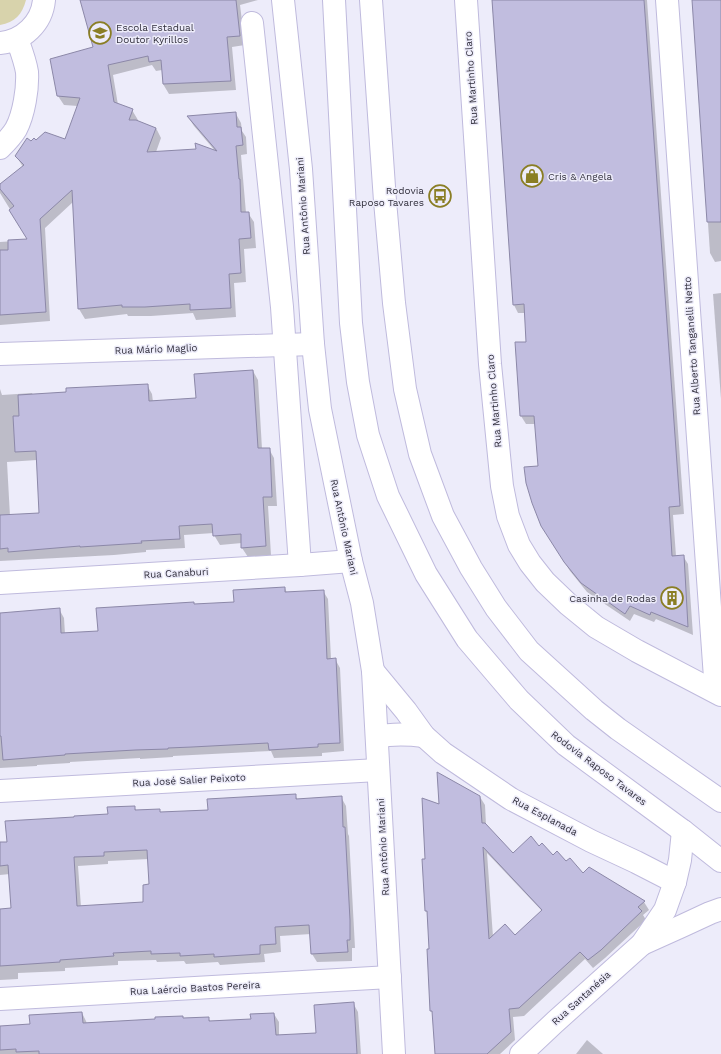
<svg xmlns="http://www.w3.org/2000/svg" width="721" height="1054" viewBox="0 0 721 1054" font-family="'Work Sans',sans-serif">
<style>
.green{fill:#d8d3ac}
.shadow{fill:#0003;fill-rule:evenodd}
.building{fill:#c1bddf;stroke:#8c88a8;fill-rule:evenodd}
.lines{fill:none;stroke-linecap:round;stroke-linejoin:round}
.minor-casing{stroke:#bfbadd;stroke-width:24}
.tertiary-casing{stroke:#bfbadd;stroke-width:24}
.secondary-casing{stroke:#bfbadd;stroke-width:24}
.motorway-casing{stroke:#bfbadd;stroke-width:24}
.minor{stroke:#fff;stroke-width:22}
.tertiary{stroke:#fff;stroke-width:22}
.secondary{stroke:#fff;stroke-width:22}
.motorway{stroke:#fff;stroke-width:22}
.labels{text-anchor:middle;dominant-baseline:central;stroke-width:3;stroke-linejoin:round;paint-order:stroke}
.poi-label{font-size:10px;fill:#312f3c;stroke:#edecfa;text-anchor:start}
.street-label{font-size:10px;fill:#312f3c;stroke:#edecfa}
</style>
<rect width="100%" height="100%" fill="#edecfa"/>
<!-- green -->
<path class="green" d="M0 0H26C22 15 15 22 0 25Z"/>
<!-- shadow -->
<g class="shadow">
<path d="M81 0H258L240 5 245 45 232 47 236 90 169 94 163 84 162 70 156 71 152 65 113 75 118 105 132 110 138 120 137 121 156 128 161 138 156 152H216L194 126 188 117 236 114 241 123 242 131 246 137 247 154 241 155 246 213H248L254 222 256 248 244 249 246 282 234 283 236 317 196 320 193 313 151 316H128L127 314 85 319 79 309 73 202 45 228 50 321 0 325V242L29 240 0 193V186L23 167 16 156 31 142 66 140 78 106 64 105 58 96 94 48Z"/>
<path d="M492 0H647L684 514 673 515 676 556H683L688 564 693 635 656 619 654 622 634 614 630 621 587 592 570 571 546 533 536 424H526L521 416 527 342 525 313H518L514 305Z"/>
<path d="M693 0H721V261L715 262 710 253Z"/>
<path d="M721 293V399L713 294Z"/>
<path d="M253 371 258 380 262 449H269L274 458 277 506H268L271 555 248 557 242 548V543L220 545 214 535V533L184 535 185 548 146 550V552L114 555 0 561V389L2 395 32 393 33 395 147 385 152 394 153 402 197 399ZM37 460 40 514 10 516 7 462Z"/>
<path d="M285 588 287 593 323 591 328 599 331 659H335L340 668 344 751 322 753V756L274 758 271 751 173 756V757L140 759V758L70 762V763L37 765V766L0 768V614L59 609 64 618 65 634 99 632 193 603 195 605 235 603Z"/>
<path d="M295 795 298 800 341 797 346 806 348 834 349 836 354 929 355 948H352V961L317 962 312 954 311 934 280 936 281 952 264 954 265 962 220 965 218 962 186 964 184 961 157 962 156 960 118 961V965L65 968V971L18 973V979L0 980V910L12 909 10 874 0 875V843H8L109 815 134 807 137 811 159 810 161 813 209 810ZM149 859 150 885 144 903 81 907 78 866 108 864V861Z"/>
<path d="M480 797 485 805 486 825 512 854 539 847 553 856 566 862 583 874 644 902 649 910 643 915 646 920 605 958 593 968 585 959 524 1016 513 1017 515 1040 500 1054H436L434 1015 431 1011 430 950 428 913 426 911V860L440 805ZM487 853 542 911 515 937H493Z"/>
<path d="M353 1003 358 1012 361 1054H0V1027L31 1025 82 1013 86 1021 87 1024 156 1020 182 1017 184 1019 208 1018 211 1022 252 1020 274 1014 279 1022V1036L317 1034Z"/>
<path d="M587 1040 603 1054H576Z"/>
</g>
<!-- building -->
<g class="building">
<path d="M80 0H236L240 36 227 37 231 81 163 84 161 60 149 62 148 56 108 65 114 102 133 109 129 120H136L156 128 147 152 196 149 195 143 217 151 187 116 236 112 237 127H241L243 145 236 146 239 179H240L241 212H249L251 238 239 239 241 273 229 274 231 308 190 310V304L145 307H122V305L78 309 72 190 40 219 46 312 0 315V250H8V240L27 239 9 210 14 206 0 189V184L24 165 15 156 27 138 31 141 34 138 36 140 45 132 65 139 80 98 57 96 50 59 93 47Z"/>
<path d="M492 0H644L680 506 669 507 672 556 684 555 688 627 651 612 650 615 630 606 625 614 581 583 564 562 541 526 532 503 526 483 524 467 538 466 534 416H520L515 342H526L524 304 513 305Z"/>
<path d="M692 0H721V222H707Z"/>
<path d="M253 370 258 448H270L272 497H263L266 546 241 548V534L213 536 212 524 179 526 180 539 141 541 142 543 80 547V546L8 552V548L0 549V515L39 513 36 451 15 452 13 416H19L18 395 66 392V388L148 384 149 401 196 398 194 374Z"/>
<path d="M285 587V592L324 590 327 659 336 658 340 743 318 744V747L269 750 268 743 192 747 168 748V749L135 750 65 754V755L3 760 1 736H0V613L60 608 61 633 98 631 96 608 194 602V604L234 602 233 590Z"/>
<path d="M437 772 480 796 482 823H485L513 853 531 836 539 846 542 843 553 855 557 851 566 861 570 858 583 873 589 867 645 901 638 907 642 911 601 950 588 960 580 952 519 1008 509 1009 511 1032 487 1054H435L432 1011H430L427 949H429L427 911H425L422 859H425L422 798 439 804ZM483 847 542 910 515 935 505 924 489 939Z"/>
<path d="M296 794V799L342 796 343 827H345L350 920V940H347L348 952 311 954 309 925 275 927 276 944 260 945V954L214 957V954L180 956V953L151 954V951L113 953 114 956 60 960V962L0 966V909L11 908 8 865 0 866V842H7L5 821 74 817V816L108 814 107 807 135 806V810L160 809V812L208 810 207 799ZM147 850 149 884 143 885V902L77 906 74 857 104 856V852Z"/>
<path d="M354 1002 357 1054H39V1051L16 1052V1049L0 1050V1026L30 1024 29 1015 82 1012 83 1023 155 1019V1017L183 1016V1018L209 1017V1021L251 1019 250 1014 274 1013 276 1035 316 1033 314 1005Z"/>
</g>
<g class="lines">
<!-- minor casing -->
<g class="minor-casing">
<g id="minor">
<path d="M667 0 716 692"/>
<path d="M252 23 266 155 282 307 300 565"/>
<path d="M0 43C23 41 42 23 44 0"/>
<path d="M0 148C6 142 12 136 16 129 24 114 28 88 27 72 25 60 21 50 17 39"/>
<path d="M0 354 313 344"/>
<path d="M0 583 300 565 351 561"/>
<path d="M373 671 406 711 424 736 443 753 511 799 591 841 636 862 675 882"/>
<path d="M377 737C393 733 408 734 424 736"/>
<path d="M0 791 378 770"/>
<path d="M0 999 390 977"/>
</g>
</g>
<!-- tertiary casing -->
<g class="tertiary-casing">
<path id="tertiary" d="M466 0 490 364 502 486 508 516 519 545 530 563 545 582 569 605 596 627 637 651 721 695"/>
</g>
<!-- secondary casing -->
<g class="secondary-casing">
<g id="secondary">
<path d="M283 0 301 169 313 344 320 409 351 561 362 603 373 671 394 1054"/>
<path d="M642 944 682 926 710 913 721 909"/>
<path d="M521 1054 555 1022 642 944 665 910 675 882 680 860 683 831"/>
</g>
</g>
<!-- motorway casing -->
<g class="motorway-casing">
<g id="motorway">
<path d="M334 0 351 323 358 382 368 435 388 496 426 574 467 639 519 700 566 745 683 831 721 861"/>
<path d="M371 0 385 201 394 303 405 389 420 454 443 516 471 568 496 608 529 651 594 710 618 729 721 801"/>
</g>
</g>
<!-- minor -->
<use href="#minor" class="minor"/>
<!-- tertiary -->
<use href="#tertiary" class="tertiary"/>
<!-- secondary -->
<use href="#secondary" class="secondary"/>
<!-- motorway -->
<use href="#motorway" class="motorway"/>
</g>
<!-- icons -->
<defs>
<g id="school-ring" transform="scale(1.15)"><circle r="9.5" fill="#edecfa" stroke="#8a7e24" stroke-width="1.5"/><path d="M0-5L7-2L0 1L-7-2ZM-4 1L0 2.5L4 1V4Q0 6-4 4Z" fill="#8a7e24"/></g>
<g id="shop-ring" transform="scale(1.15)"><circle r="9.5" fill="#edecfa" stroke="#8a7e24" stroke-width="1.5"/><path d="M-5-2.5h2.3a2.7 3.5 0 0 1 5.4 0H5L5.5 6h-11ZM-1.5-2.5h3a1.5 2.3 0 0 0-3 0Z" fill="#8a7e24"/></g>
<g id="bus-ring" transform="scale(1.15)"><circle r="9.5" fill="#edecfa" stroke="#8a7e24" stroke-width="1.5"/><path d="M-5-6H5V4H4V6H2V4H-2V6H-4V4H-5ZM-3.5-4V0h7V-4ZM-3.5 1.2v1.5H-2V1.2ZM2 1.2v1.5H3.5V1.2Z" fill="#8a7e24"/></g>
<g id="building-ring" transform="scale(1.15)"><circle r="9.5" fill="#edecfa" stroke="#8a7e24" stroke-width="1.5"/><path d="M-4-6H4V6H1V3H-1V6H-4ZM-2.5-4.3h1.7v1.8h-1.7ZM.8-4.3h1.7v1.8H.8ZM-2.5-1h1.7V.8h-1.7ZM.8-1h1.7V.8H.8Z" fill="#8a7e24"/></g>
</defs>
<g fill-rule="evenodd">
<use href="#school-ring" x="100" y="33"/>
<use href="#shop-ring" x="532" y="176"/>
<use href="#bus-ring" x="440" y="196"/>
<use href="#building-ring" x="672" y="598"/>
</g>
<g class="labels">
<!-- poi labels -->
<g class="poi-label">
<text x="116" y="27">Escola Estadual<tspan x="116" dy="12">Doutor Kyrillos</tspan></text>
<text x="548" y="176">Cris &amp; Angela</text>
<text x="424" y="190" text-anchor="end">Rodovia<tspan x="424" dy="12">Raposo Tavares</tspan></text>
<text x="656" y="598" text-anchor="end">Casinha de Rodas</text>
</g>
<!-- street labels -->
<g class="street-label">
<text transform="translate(471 78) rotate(-94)">Rua Martinho Claro</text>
<text transform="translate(303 206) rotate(-94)">Rua Antônio Mariani</text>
<text transform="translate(692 346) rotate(-94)">Rua Alberto Tanganelli Netto</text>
<text transform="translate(156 349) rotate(-2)">Rua Mário Maglio</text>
<text transform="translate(494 401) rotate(-95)">Rua Martinho Claro</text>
<text transform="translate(344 527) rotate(78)">Rua Antônio Mariani</text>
<text transform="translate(176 573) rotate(-3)">Rua Canaburi</text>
<text transform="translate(599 768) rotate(37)">Rodovia Raposo Tavares</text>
<text transform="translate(189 780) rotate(-3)">Rua José Salier Peixoto</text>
<text transform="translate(545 816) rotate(28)">Rua Esplanada</text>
<text transform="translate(383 847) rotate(-93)">Rua Antônio Mariani</text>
<text transform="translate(195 988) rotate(-3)">Rua Laércio Bastos Pereira</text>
<text transform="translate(581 998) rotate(-42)">Rua Santanésia</text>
</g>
</g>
</svg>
